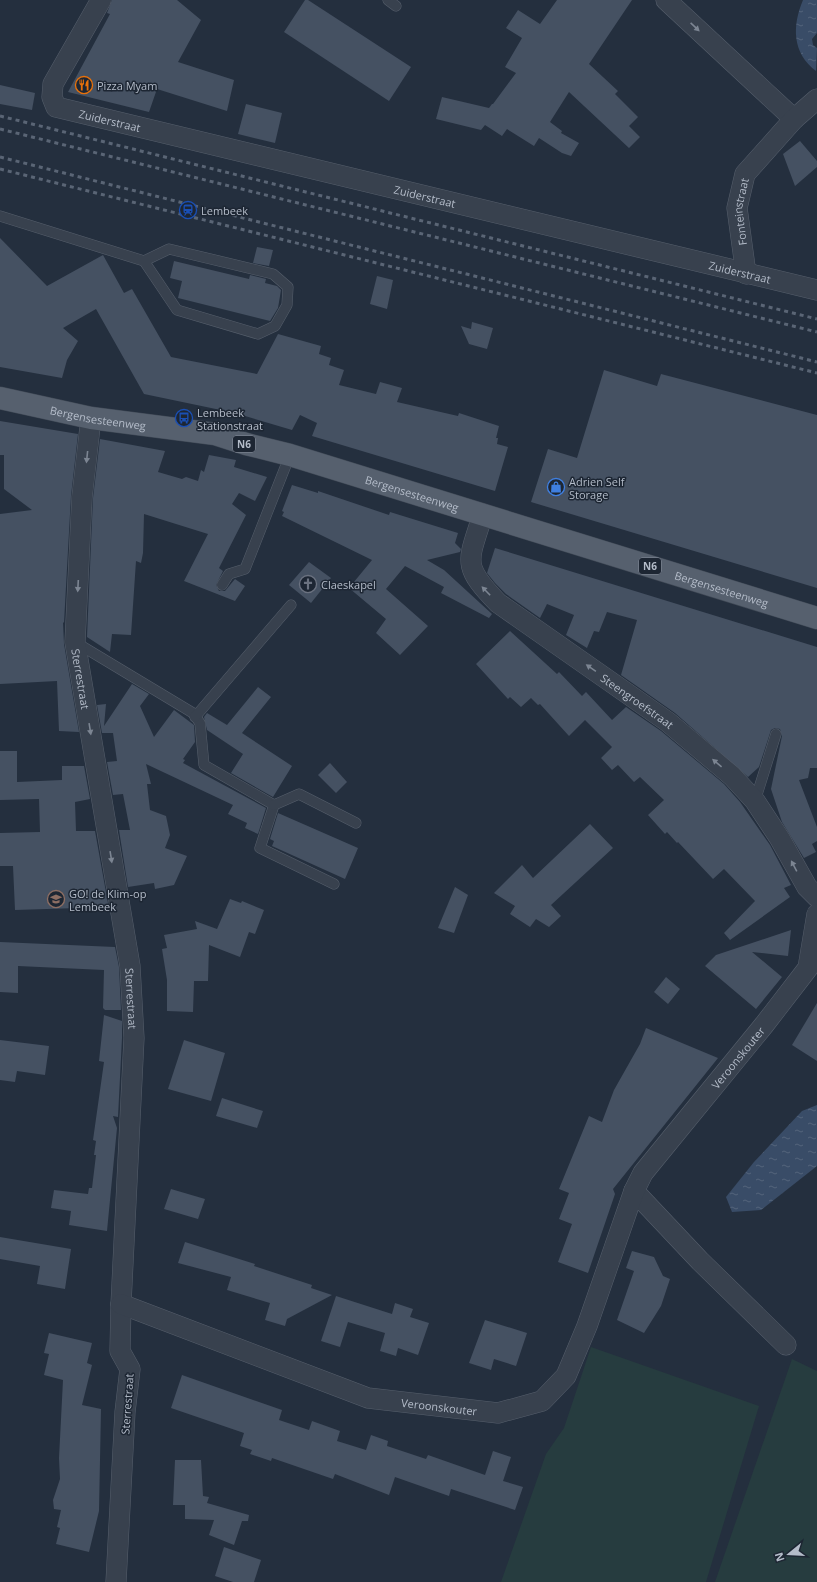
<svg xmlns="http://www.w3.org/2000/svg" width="817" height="1582" viewBox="0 0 817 1582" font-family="'Open Sans',sans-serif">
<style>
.green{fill:#263c3f}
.water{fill:url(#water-ripples)}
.building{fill:#455162}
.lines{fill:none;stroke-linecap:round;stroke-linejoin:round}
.lane-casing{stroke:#565f6c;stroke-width:11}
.street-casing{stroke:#565f6c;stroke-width:21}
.primary-casing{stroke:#414a57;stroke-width:23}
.lane{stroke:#38414e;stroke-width:10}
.street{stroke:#38414e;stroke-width:20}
.primary{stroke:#56606e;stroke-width:22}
.rail{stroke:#5a6575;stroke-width:3;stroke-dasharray:4 4;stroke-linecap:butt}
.oneway{fill:#7c8592}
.labels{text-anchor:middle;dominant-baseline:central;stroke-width:3;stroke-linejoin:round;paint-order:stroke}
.shield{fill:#1d2633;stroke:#878f9c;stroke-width:1}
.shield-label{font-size:10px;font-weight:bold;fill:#b4bcc9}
.poi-label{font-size:11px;fill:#b4bcc9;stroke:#1d2633;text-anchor:start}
.street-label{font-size:11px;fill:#b4bcc9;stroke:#1d2633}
</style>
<defs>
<pattern id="water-ripples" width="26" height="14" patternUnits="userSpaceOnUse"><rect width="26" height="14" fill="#394c67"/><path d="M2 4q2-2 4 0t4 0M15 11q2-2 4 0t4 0" fill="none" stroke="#53647b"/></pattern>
</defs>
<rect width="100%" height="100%" fill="#242f3e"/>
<!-- green -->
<g class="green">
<path d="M591 1347 759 1406 706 1582H501L546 1454 564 1428Z"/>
<path d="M792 1359 817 1371V1582H715Z"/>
</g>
<!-- water -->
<g class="water">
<path d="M803 0H817V33L812 39 813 45 817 48 816 71C792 53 792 26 803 0Z"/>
<path d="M817 1105V1166L761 1210 732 1212 726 1197 754 1162 802 1111Z"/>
</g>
<!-- building -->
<g class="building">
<path d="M112 0H177L201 20 178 62 234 80 227 111 157 89 149 112 68 92 110 14 107 13Z"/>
<path d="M305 0H308L411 67 389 101 284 32Z"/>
<path d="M557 0H632L589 64 618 91 615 94 638 117 629 126 640 137 629 148 569 92 550 122 562 131 561 133 579 143 571 156 562 153 539 138 534 146 507 129 502 136 485 125 481 130 436 119 442 97 489 108 492 104H493L516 73 505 67 522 38 506 28 518 10 540 24Z"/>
<path d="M0 85 35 93 32 110 0 104Z"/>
<path d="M246 104 282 113 275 143 238 134Z"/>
<path d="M800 141 817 161V167L795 186 783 154Z"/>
<path d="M0 238 47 286 103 255 124 293 132 289 171 357 257 374 278 334 321 346 319 354 331 358 329 365 344 370 339 385 376 394 380 382 402 388 397 402 458 416 459 413 499 426 496 438H498L497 444 508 447 495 491 312 436 317 423 300 415 292 430 235 413 144 394 96 309 63 328 78 341 67 360 62 378 0 367Z"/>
<path d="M257 247 273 250 269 266 253 263Z"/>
<path d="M174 261 249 279 250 275 266 279 265 283 277 286 281 290 278 308 270 321 178 298 182 281 170 278Z"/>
<path d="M377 276 393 280 387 309 370 304Z"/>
<path d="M472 322 493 328 487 349 469 344 461 326 471 329Z"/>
<path d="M604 370 657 386 661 374 817 415V588L531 502 548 449 577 458Z"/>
<path d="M0 421 78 434 71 496 64 623 63 622 64 644 79 732 59 731 57 681 0 684V514L32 510 4 489V455H0Z"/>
<path d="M100 439 165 451 158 472 182 479 186 477 198 481 201 470 204 472 209 455 236 460 234 467 267 477 255 501 239 493 232 504 246 515 219 568 223 571 216 585 219 591H225L235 579 245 586 235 601 184 581 208 534 144 514 143 553 141 563 136 561 131 635 112 634 110 652 87 637 93 498Z"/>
<path d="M292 485 318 493V491L389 515 390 512 458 533 455 543 461 549 460 552 427 560 444 570 492 614 489 618 441 593 444 587 405 566 386 589 428 626 400 655 376 633 386 619 349 588 372 560 282 516 284 512 282 511Z"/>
<path d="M495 548 817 647V768H810L808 778 799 780 817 827V841L812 844 816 852 804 858 782 822 771 789 782 736 780 729 775 728 771 730 759 767 748 777 675 713 621 675 637 620 607 612 599 632 594 631 587 648 566 635 574 615 547 604 540 618 506 594 495 583 487 573Z"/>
<path d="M309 562 331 578 311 603 289 585Z"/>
<path d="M510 631 557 674 559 672 582 696 586 692 612 720 626 707 661 731 724 784 740 802 770 845 791 885 784 888 790 897 730 940 724 933 755 901 724 869 713 879 678 842 677 843 667 832 665 834 648 815 664 800 640 777 634 782 618 765 612 770 601 758 612 747 585 720 569 736 540 704 538 705 531 698 521 707 510 697 508 699 476 664Z"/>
<path d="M132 684 149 694 140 706 154 737 174 710 194 725 195 742 183 759 185 760 183 763 266 808 258 834 245 828 247 823 228 814 233 805 146 764 151 784H147L150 810 166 816 170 835 165 848 187 856 174 885 155 889 154 883 128 887 119 830H130L123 794 113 795 107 762 117 761 113 733H102L97 705 106 704 104 726Z"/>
<path d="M258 687 271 697 242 733 292 766 273 797 231 773 243 754 207 730 204 717 207 713 227 725Z"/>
<path d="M0 751H17V782L62 780V766H84L90 799 75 802 76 831H95L109 909 78 908 15 910 13 866H0V833L40 832 39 799 0 800Z"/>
<path d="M330 763 347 782 336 793 318 775Z"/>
<path d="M278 813 358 848 345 879 272 846 274 841 270 839Z"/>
<path d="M590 824 613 848 551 905 561 916 549 927 536 919 530 927 510 914 515 906 494 893 522 865 533 878Z"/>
<path d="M455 887 468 895 454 933 438 928Z"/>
<path d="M230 899 241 903 242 901 264 910 255 934 249 932 240 957 209 945 208 981H194L193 1012 167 1011V980L162 949 167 948 164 935 197 929 195 921 217 929Z"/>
<path d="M791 930 788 956 752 952 782 977 756 1009 705 966 716 955Z"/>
<path d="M0 942 115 947 119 967 121 1010H105L103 1008 104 970 18 966V993L0 992Z"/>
<path d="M666 977 680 989 668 1004 654 992Z"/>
<path d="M817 1003V1061L792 1045Z"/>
<path d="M104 1015 122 1021V1038L118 1117 113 1116 117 1128 107 1231 69 1225 71 1211 51 1208 54 1190 88 1194 89 1188H92L96 1155H94L96 1141 93 1140 104 1062 99 1061Z"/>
<path d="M646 1028 718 1058 613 1189 615 1194 588 1273 558 1262 572 1224 559 1219 569 1193 559 1189 589 1116 602 1122 614 1090 640 1044Z"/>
<path d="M0 1040 49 1046 45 1075 17 1071 15 1082 0 1080Z"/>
<path d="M184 1040 225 1053 211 1101 168 1089Z"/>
<path d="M222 1098 263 1111 257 1128 216 1116Z"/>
<path d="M171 1189 205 1199 198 1219 164 1209Z"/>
<path d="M0 1237 71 1249 65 1289 37 1284 40 1266 0 1259Z"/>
<path d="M185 1242 255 1264 254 1266 312 1285 311 1288 332 1295 287 1319 285 1326 265 1320 270 1303 227 1290 231 1277 178 1263Z"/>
<path d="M632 1251 654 1257 663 1276 670 1279 661 1306 644 1333 617 1320 634 1271 626 1268Z"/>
<path d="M336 1296 392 1314 395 1303 413 1309 410 1317 429 1323 418 1355 398 1348 396 1356 380 1351 385 1333 348 1322 340 1347 321 1341Z"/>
<path d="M485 1320 527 1333 516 1366 494 1359 491 1370 469 1363Z"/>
<path d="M49 1333 92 1343 87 1363 92 1365 82 1405 101 1409 99 1511 89 1552 56 1544 60 1528 57 1527 61 1510 54 1509 53 1500 60 1479 59 1458 63 1380 44 1375 49 1354 44 1353Z"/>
<path d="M182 1375 282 1410 279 1420 309 1430 312 1421 340 1431 337 1441 366 1450 371 1435 388 1441 387 1446 426 1459 428 1455 485 1475 493 1451 511 1457 503 1481 523 1487 515 1510 451 1489 449 1496 395 1477 389 1495 335 1474 333 1479 272 1458 271 1461 250 1454 252 1450 240 1446 244 1433 171 1408Z"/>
<path d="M175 1460H201L203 1496 209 1497 207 1503 249 1515 248 1521H242L234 1545 209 1535 214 1520 185 1519V1505H173Z"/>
<path d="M224 1547 261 1560 254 1582H233L215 1576Z"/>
</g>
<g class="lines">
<!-- lane casing -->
<g class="lane-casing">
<g id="lane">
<path d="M388 0 396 6"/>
<path d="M0 216 144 261 177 310 258 334 275 326 287 305 288 287 273 274 169 249 144 261"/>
<path d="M222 585 229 574 245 569 290 455"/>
<path d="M75 642 193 713 200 723 204 765 274 805 260 848 334 884"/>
<path d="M195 717 291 605"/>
<path d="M755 801 776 734"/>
<path d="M274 805 299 794 356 823"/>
</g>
</g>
<!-- street casing -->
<g class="street-casing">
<g id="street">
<path id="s1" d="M101 0 53 84 52 97 56 107 817 290"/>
<path d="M666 0 794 119"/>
<path id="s2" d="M746 274 737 208 745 174 794 119 817 99"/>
<path id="s3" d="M91 418 82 497 75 642 130 966 134 1038 121 1304 120 1351 130 1369 125 1412 116 1582"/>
<path id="s4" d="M483 514C468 562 461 565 498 603L668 722 732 776 755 801 780 839 807 887 817 897"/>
<path d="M634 1191 700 1261 786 1345"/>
<path id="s5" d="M121 1304 368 1398 498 1413 542 1401 566 1376 587 1326 634 1191 643 1173 764 1025 808 968 817 914"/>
</g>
</g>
<!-- primary casing -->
<g class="primary-casing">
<g id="primary">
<path id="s6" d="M0 398 91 418 215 434 246 444 290 455 817 618"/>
</g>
</g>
<!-- lane -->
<use href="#lane" class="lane"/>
<!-- street -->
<use href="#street" class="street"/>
<!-- primary -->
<use href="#primary" class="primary"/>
<!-- rail -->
<g class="rail">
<path d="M0 116 817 319"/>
<path d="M0 129 817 332"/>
<path d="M0 157 817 362"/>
<path d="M0 169 817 373"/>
</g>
</g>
<!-- one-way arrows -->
<defs><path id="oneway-solid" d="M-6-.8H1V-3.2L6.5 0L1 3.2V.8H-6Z"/></defs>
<g class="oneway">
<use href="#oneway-solid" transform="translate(695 27) rotate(43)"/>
<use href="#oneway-solid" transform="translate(87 457) rotate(96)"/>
<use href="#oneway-solid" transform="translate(78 586) rotate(93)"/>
<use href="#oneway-solid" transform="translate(486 591) rotate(-134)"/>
<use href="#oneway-solid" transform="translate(591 668) rotate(-145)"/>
<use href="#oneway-solid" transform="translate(90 729) rotate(81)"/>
<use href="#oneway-solid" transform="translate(717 763) rotate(-140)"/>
<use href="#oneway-solid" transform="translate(111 857) rotate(81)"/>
<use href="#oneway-solid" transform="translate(794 866) rotate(-118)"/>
</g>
<!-- icons -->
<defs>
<g id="restaurant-ring" transform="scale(0.9)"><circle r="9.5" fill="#1d2633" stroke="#e8710a" stroke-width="1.5"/><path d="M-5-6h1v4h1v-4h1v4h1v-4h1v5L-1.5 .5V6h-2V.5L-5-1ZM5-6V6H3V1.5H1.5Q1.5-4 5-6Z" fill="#e8710a"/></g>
<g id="station-ring" transform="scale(0.9)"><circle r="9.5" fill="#1d2633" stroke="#1a4fb4" stroke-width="1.5"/><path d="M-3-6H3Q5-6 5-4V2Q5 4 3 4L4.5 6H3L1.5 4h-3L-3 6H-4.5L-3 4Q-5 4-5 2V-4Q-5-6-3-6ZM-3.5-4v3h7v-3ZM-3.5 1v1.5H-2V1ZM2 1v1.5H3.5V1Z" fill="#1a4fb4"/></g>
<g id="bus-ring" transform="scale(0.9)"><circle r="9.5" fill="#1d2633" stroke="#1a4fb4" stroke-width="1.5"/><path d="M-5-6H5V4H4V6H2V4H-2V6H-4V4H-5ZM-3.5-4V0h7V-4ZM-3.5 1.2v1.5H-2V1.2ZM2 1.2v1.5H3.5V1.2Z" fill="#1a4fb4"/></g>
<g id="shop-ring" transform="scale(0.9)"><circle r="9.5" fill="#1d2633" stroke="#3f7fe0" stroke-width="1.5"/><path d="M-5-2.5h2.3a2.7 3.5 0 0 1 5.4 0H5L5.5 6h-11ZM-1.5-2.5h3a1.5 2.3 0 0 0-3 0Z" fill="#3f7fe0"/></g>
<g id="church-ring" transform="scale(0.9)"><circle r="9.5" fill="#1d2633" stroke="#6b7280" stroke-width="1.5"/><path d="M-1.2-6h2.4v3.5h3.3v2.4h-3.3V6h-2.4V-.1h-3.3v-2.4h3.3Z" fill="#6b7280"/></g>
<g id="school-ring" transform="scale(0.9)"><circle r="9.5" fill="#1d2633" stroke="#8d6e63" stroke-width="1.5"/><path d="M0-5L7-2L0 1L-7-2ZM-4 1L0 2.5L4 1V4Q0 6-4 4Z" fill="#8d6e63"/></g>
</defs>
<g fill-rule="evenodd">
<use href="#restaurant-ring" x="84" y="85"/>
<use href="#station-ring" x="188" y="210"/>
<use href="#bus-ring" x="184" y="418"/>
<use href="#shop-ring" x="556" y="487"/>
<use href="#church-ring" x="308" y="584"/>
<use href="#school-ring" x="56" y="899"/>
</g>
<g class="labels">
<!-- shield labels -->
<g class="shield">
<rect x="233" y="436" width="22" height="16" rx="3"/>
<rect x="639" y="558" width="22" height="16" rx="3"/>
</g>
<g class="shield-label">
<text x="244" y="444">N6</text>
<text x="650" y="566">N6</text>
</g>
<!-- poi labels -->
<g class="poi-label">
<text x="97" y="85">Pizza Myam</text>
<text x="201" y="210">Lembeek</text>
<text x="197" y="412">Lembeek<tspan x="197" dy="13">Stationstraat</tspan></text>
<text x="569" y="481">Adrien Self<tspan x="569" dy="13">Storage</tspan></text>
<text x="321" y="584">Claeskapel</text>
<text x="69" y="893">GO! de Klim-op<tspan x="69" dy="13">Lembeek</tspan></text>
</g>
<!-- street labels -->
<g class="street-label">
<text stroke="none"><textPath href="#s1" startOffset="176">Zuiderstraat</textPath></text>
<text stroke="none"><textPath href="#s1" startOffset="500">Zuiderstraat</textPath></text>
<text stroke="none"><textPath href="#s2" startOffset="63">Fonteinstraat</textPath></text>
<text stroke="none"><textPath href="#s1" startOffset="824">Zuiderstraat</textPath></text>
<text stroke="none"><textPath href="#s6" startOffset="100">Bergensesteenweg</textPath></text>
<text stroke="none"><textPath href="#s6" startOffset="424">Bergensesteenweg</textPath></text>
<text stroke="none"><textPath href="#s6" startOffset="748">Bergensesteenweg</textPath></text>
<text stroke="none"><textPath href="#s3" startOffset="262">Sterrestraat</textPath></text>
<text stroke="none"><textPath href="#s4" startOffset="270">Steengroefstraat</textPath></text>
<text stroke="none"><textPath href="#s3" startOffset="586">Sterrestraat</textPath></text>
<text stroke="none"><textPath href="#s5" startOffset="842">Veroonskouter</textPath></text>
<text transform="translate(127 1404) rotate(-86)">Sterrestraat</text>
<text stroke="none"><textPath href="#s5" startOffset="336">Veroonskouter</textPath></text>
</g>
</g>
<!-- north arrow -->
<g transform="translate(789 1554) rotate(252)" stroke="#1d2633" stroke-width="3" paint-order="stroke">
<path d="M0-3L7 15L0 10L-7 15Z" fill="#b4bcc9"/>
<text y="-6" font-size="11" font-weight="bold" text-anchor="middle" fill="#b4bcc9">N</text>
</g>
</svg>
